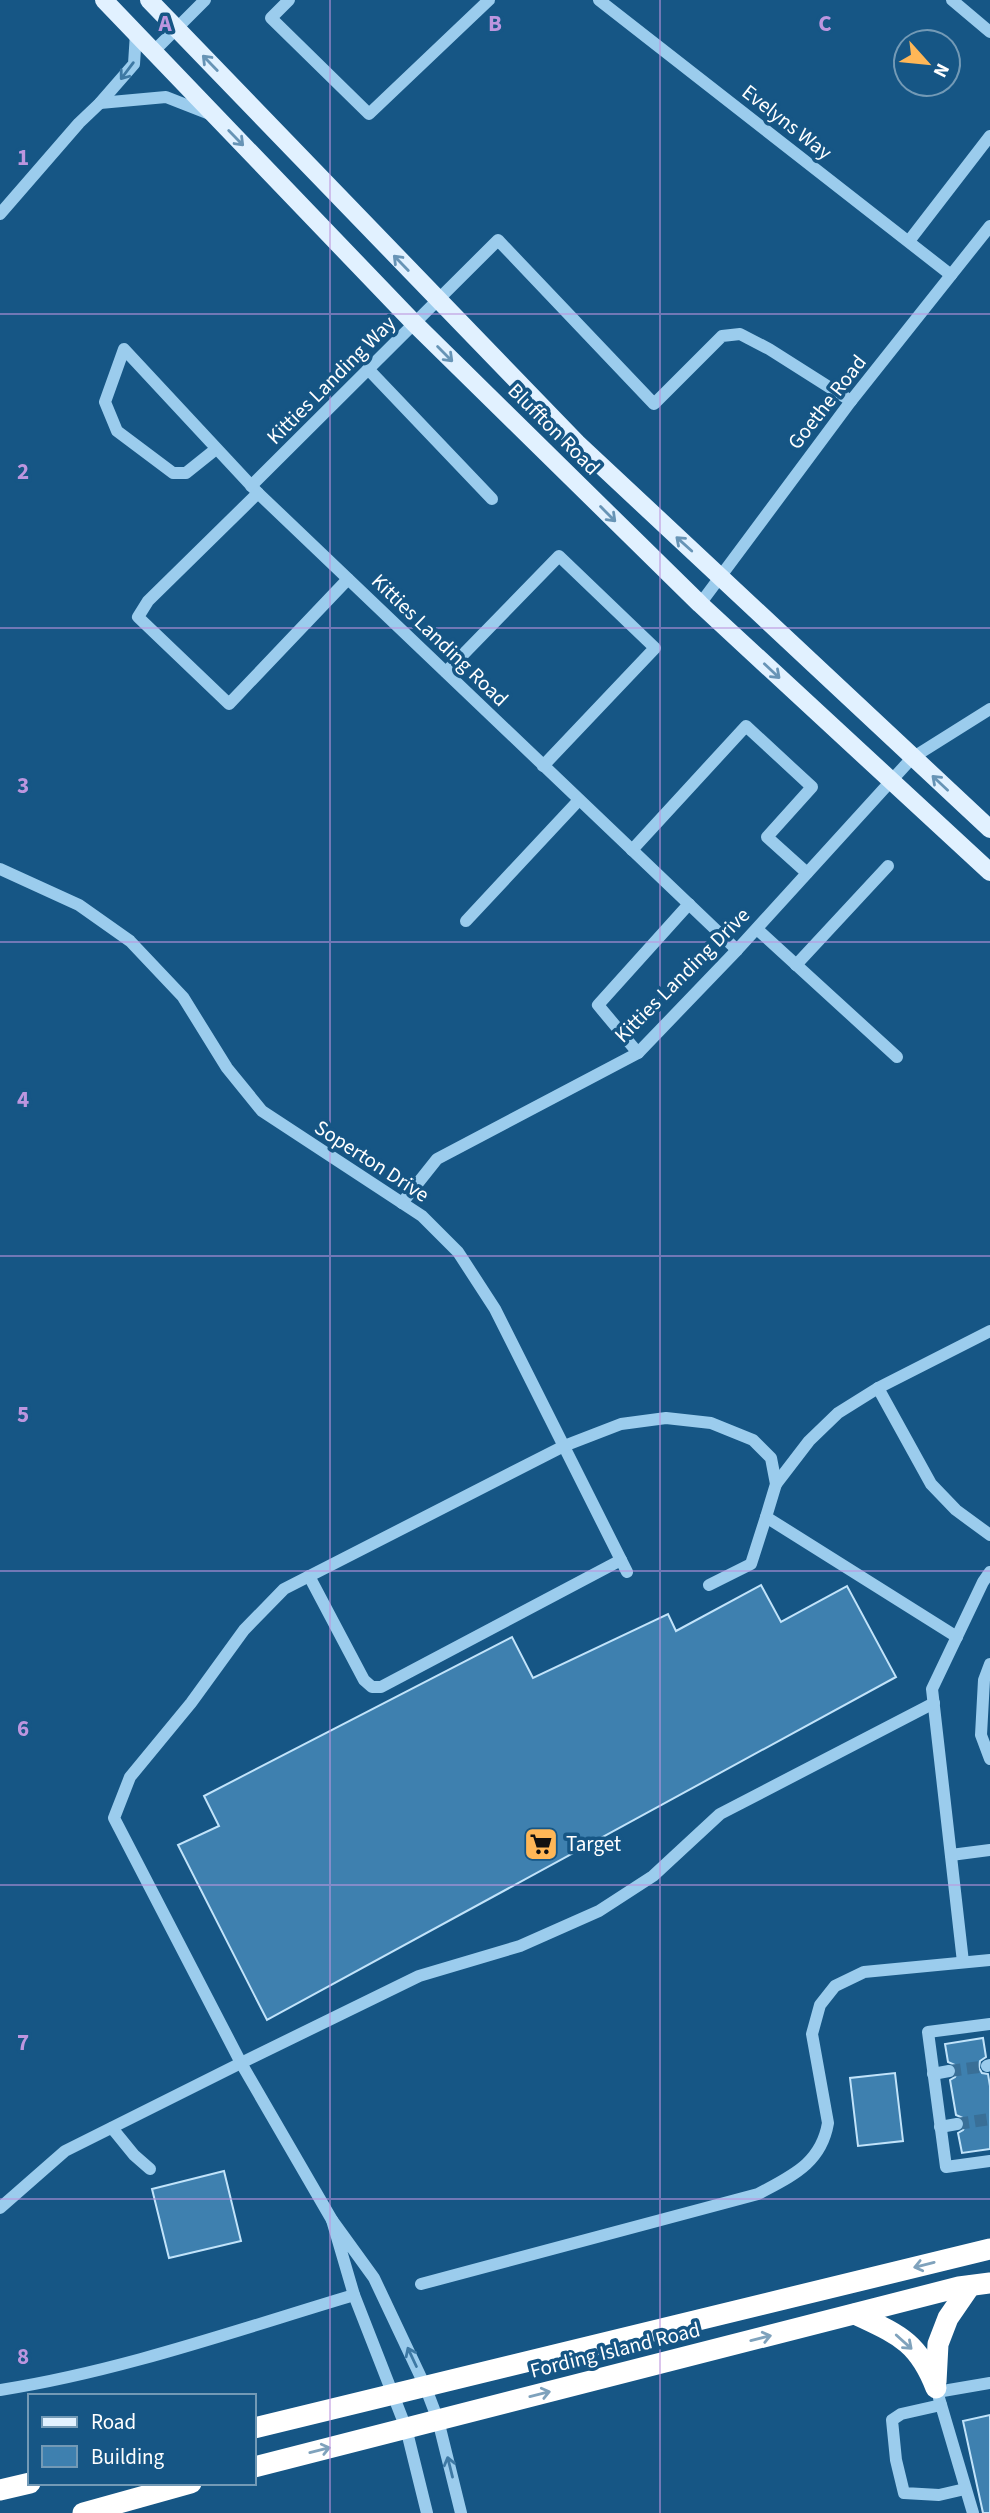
<svg xmlns="http://www.w3.org/2000/svg" width="990" height="2513" viewBox="0 0 990 2513" font-family="'Source Sans 3',sans-serif">
<style>
.building{fill:#3e80af;stroke:#c1e3fa;stroke-width:2}
.lines{fill:none;stroke-linecap:round;stroke-linejoin:round}
.minor-tunnel{stroke:#396f97;stroke-width:12;stroke-dasharray:12 6;stroke-linecap:butt}
.minor{stroke:#9bcced;stroke-width:12}
.major{stroke:#e1f1ff;stroke-width:18}
.highway{stroke:#fff;stroke-width:21}
.oneway{stroke:#6794b6}
.oneway2{stroke:#3e79a4}
.oneway3{stroke:#7fa2bc}
.grid{fill:none;stroke:#bd96df;stroke-width:2;stroke-opacity:0.55}
.labels{text-anchor:middle;dominant-baseline:central;stroke-width:7;stroke-linejoin:round;paint-order:stroke}
.street-label{font-size:21px;fill:#fff;stroke:#165685}
.poi-label{font-size:21px;fill:#fff;stroke:#165685;text-anchor:start}
.grid-label{font-size:23px;text-anchor:middle;font-weight:bold;fill:#bd96df;stroke:#165685;stroke-width:7;stroke-linejoin:round;paint-order:stroke}
</style>
<rect width="100%" height="100%" fill="#165685"/>
<!-- building -->
<g class="building">
<path d="M761 1585 781 1622 847 1586 896 1677 267 2020 178 1845 219 1826 204 1796 512 1637 533 1678 668 1614 676 1631Z"/>
<path d="M983 2038 986 2057 980 2061 979 2068 982 2073 988 2074 990 2086V2149L962 2153 958 2133 963 2130 966 2123 963 2118 956 2115 950 2080 955 2077 958 2070 955 2065 948 2062 945 2044Z"/>
<path d="M895 2073 903 2141 858 2146 850 2078Z"/>
<path d="M224 2171 241 2241 169 2258 152 2189Z"/>
<path d="M990 2415V2513H983L963 2421Z"/>
</g>
<g class="lines">
<!-- minor-tunnel -->
<g class="minor-tunnel">
<path d="M949 2071 987 2066"/>
<path d="M957 2124 990 2119"/>
</g>
<!-- minor -->
<g class="minor">
<path d="M289 0 271 18 369 114 489 0"/>
<path d="M599 0 951 275"/>
<path d="M952 0 990 32"/>
<path d="M154 51 205 0"/>
<path d="M100 103 166 97 212 115"/>
<path d="M0 214 79 123 100 103 134 64 136 33"/>
<path d="M909 241 990 136"/>
<path d="M368 369 492 499"/>
<path d="M216 449 186 473H173L117 431 105 402 124 349 258 493 737 950"/>
<path d="M251 486 498 240 654 404 722 336 740 334 769 349 851 401"/>
<path d="M258 493 148 601 138 617 229 704 348 579"/>
<path d="M700 604 851 401 990 226"/>
<path d="M446 672 559 556 655 648 543 766"/>
<path d="M632 850 746 726 812 787 767 837 807 873"/>
<path d="M0 869 79 905 130 941 183 997 227 1068 262 1111 422 1216 458 1252 495 1309 627 1572"/>
<path d="M466 921 579 800"/>
<path d="M757 929 897 1057"/>
<path d="M796 965 888 866"/>
<path d="M638 1053 598 1005 689 904"/>
<path d="M402 1203 437 1159 638 1053 737 950 912 758 990 709"/>
<path d="M878 1388 931 1484 956 1510 990 1535"/>
<path d="M776 1484 809 1441 838 1413 878 1388 990 1331"/>
<path d="M309 1576 364 1680 372 1687H381L621 1560"/>
<path d="M709 1585 751 1564 766 1517"/>
<path d="M990 1664 984 1680 981 1735 990 1759"/>
<path d="M951 1855 990 1850"/>
<path d="M963 1962 932 1689 983 1582 990 1572"/>
<path d="M990 2024 928 2032 946 2167 990 2161"/>
<path d="M987 2066 990 2065"/>
<path d="M933 2074 949 2071"/>
<path d="M940 2127 957 2124"/>
<path d="M112 2128 134 2155 150 2169"/>
<path d="M0 2208 65 2151 241 2063 419 1976 520 1946 599 1911 653 1876 720 1814 934 1703"/>
<path d="M332 2220 241 2063 114 1818 130 1777 191 1703 244 1630 284 1589 564 1446 621 1424 666 1418 711 1423 753 1440 771 1458 776 1484 766 1517 957 1637"/>
<path d="M421 2284 758 2194C791 2176 821 2164 828 2123L812 2034 820 2005 835 1986 864 1972 990 1960"/>
<path d="M0 2390C121 2371 237 2330 354 2295"/>
<path d="M937 2392 990 2383"/>
<path d="M939 2398 973 2513"/>
<path d="M941 2405 901 2414 892 2420 896 2460 904 2493 939 2495 965 2489"/>
<path d="M427 2513 406 2428 354 2295 332 2220 374 2278 425 2386 438 2420 461 2513"/>
</g>
<!-- major -->
<g class="major">
<path d="M104 0 414 323 700 604 990 872"/>
<path d="M149 0 577 443 990 829"/>
</g>
<!-- highway -->
<g class="highway">
<path d="M855 2314C897 2334 918 2341 936 2388"/>
<path d="M936 2382 938 2344 948 2318 970 2286"/>
<path d="M254 2428 990 2249"/>
<path d="M254 2467 959 2287 990 2283"/>
<path d="M0 2490 30 2483"/>
<path d="M83 2513 191 2483"/>
</g>
</g>
<!-- one-way arrows -->
<defs><path id="oneway-shaft" d="M-6 0H5M1.5-3L5.5 0L1.5 3" fill="none" stroke-width="1.6" stroke-linecap="round" stroke-linejoin="round" transform="scale(1.75)"/></defs>
<g class="oneway">
<use href="#oneway-shaft" transform="translate(210 63) rotate(-134)"/>
<use href="#oneway-shaft" transform="translate(236 138) rotate(46)"/>
<use href="#oneway-shaft" transform="translate(401 263) rotate(-134)"/>
<use href="#oneway-shaft" transform="translate(445 354) rotate(45)"/>
<use href="#oneway-shaft" transform="translate(608 514) rotate(45)"/>
<use href="#oneway-shaft" transform="translate(684 544) rotate(-138)"/>
<use href="#oneway-shaft" transform="translate(772 671) rotate(43)"/>
<use href="#oneway-shaft" transform="translate(940 783) rotate(-137)"/>
</g>
<g class="oneway2">
<use href="#oneway-shaft" transform="translate(127 71) rotate(127)"/>
<use href="#oneway-shaft" transform="translate(412 2357) rotate(-115)"/>
<use href="#oneway-shaft" transform="translate(450 2467) rotate(-104)"/>
</g>
<g class="oneway3">
<use href="#oneway-shaft" transform="translate(924 2265) rotate(166)"/>
<use href="#oneway-shaft" transform="translate(761 2338) rotate(-14)"/>
<use href="#oneway-shaft" transform="translate(904 2342) rotate(42)"/>
<use href="#oneway-shaft" transform="translate(540 2394) rotate(-14)"/>
<use href="#oneway-shaft" transform="translate(320 2450) rotate(-14)"/>
</g>
<!-- grid -->
<path class="grid" d="M330 0V2513M660 0V2513M0 314H990M0 628H990M0 942H990M0 1256H990M0 1571H990M0 1885H990M0 2199H990"/>
<!-- icons -->
<defs>
<g id="supermarket-square" transform="scale(1.75)"><rect x="-9" y="-9" width="18" height="18" rx="4" fill="#ffb757" stroke="#165685"/><path d="M-6-5.5h2.5l.6 2H6L4.5 2H-2.5L-4.4-4H-6ZM-1.5 3.2a1.3 1.3 0 1 0 .1 0ZM3 3.2a1.3 1.3 0 1 0 .1 0Z" fill="#111"/></g>
</defs>
<g fill-rule="evenodd">
<use href="#supermarket-square" x="541" y="1844"/>
</g>
<g class="labels">
<!-- street labels -->
<g class="street-label">
<text transform="translate(787 122) rotate(38)">Evelyns Way</text>
<text transform="translate(331 380) rotate(-45)">Kitties Landing Way</text>
<text transform="translate(827 402) rotate(-52)">Goethe Road</text>
<text transform="translate(554 429) rotate(45)">Bluffton Road</text>
<text transform="translate(440 640) rotate(44)">Kitties Landing Road</text>
<text transform="translate(682 975) rotate(-45)">Kitties Landing Drive</text>
<text transform="translate(372 1161) rotate(33)">Soperton Drive</text>
<text transform="translate(615 2350) rotate(-14)">Fording Island Road</text>
</g>
<!-- poi labels -->
<g class="poi-label">
<text x="566" y="1844">Target</text>
</g>
</g>
<g class="grid-label">
<text x="165" y="31">A</text>
<text x="495" y="31">B</text>
<text x="825" y="31">C</text>
<text x="23" y="165">1</text>
<text x="23" y="479">2</text>
<text x="23" y="793">3</text>
<text x="23" y="1107">4</text>
<text x="23" y="1422">5</text>
<text x="23" y="1736">6</text>
<text x="23" y="2050">7</text>
<text x="23" y="2364">8</text>
</g>
<!-- legend -->
<rect x="28" y="2394" width="228" height="91" fill="#165685" stroke="#739ab6" stroke-width="2"/>
<rect x="42" y="2417" width="35" height="10" fill="#e1f1ff" stroke="#739ab6" stroke-width="2"/>
<text x="91" y="2429" font-size="21" fill="#ffffff">Road</text>
<rect x="42" y="2446" width="35" height="21" fill="#3e80af" stroke="#739ab6" stroke-width="2"/>
<text x="91" y="2464" font-size="21" fill="#ffffff">Building</text>
<!-- north arrow -->
<g transform="translate(927 63) rotate(117)"><circle r="33" fill="#165685" stroke="#739ab6" stroke-width="2"/>
<path d="M0-5L12 26L0 18L-12 26Z" fill="#ffb757"/>
<text y="-10" font-size="19" font-weight="bold" text-anchor="middle" fill="#ffffff">N</text>
</g>
</svg>
